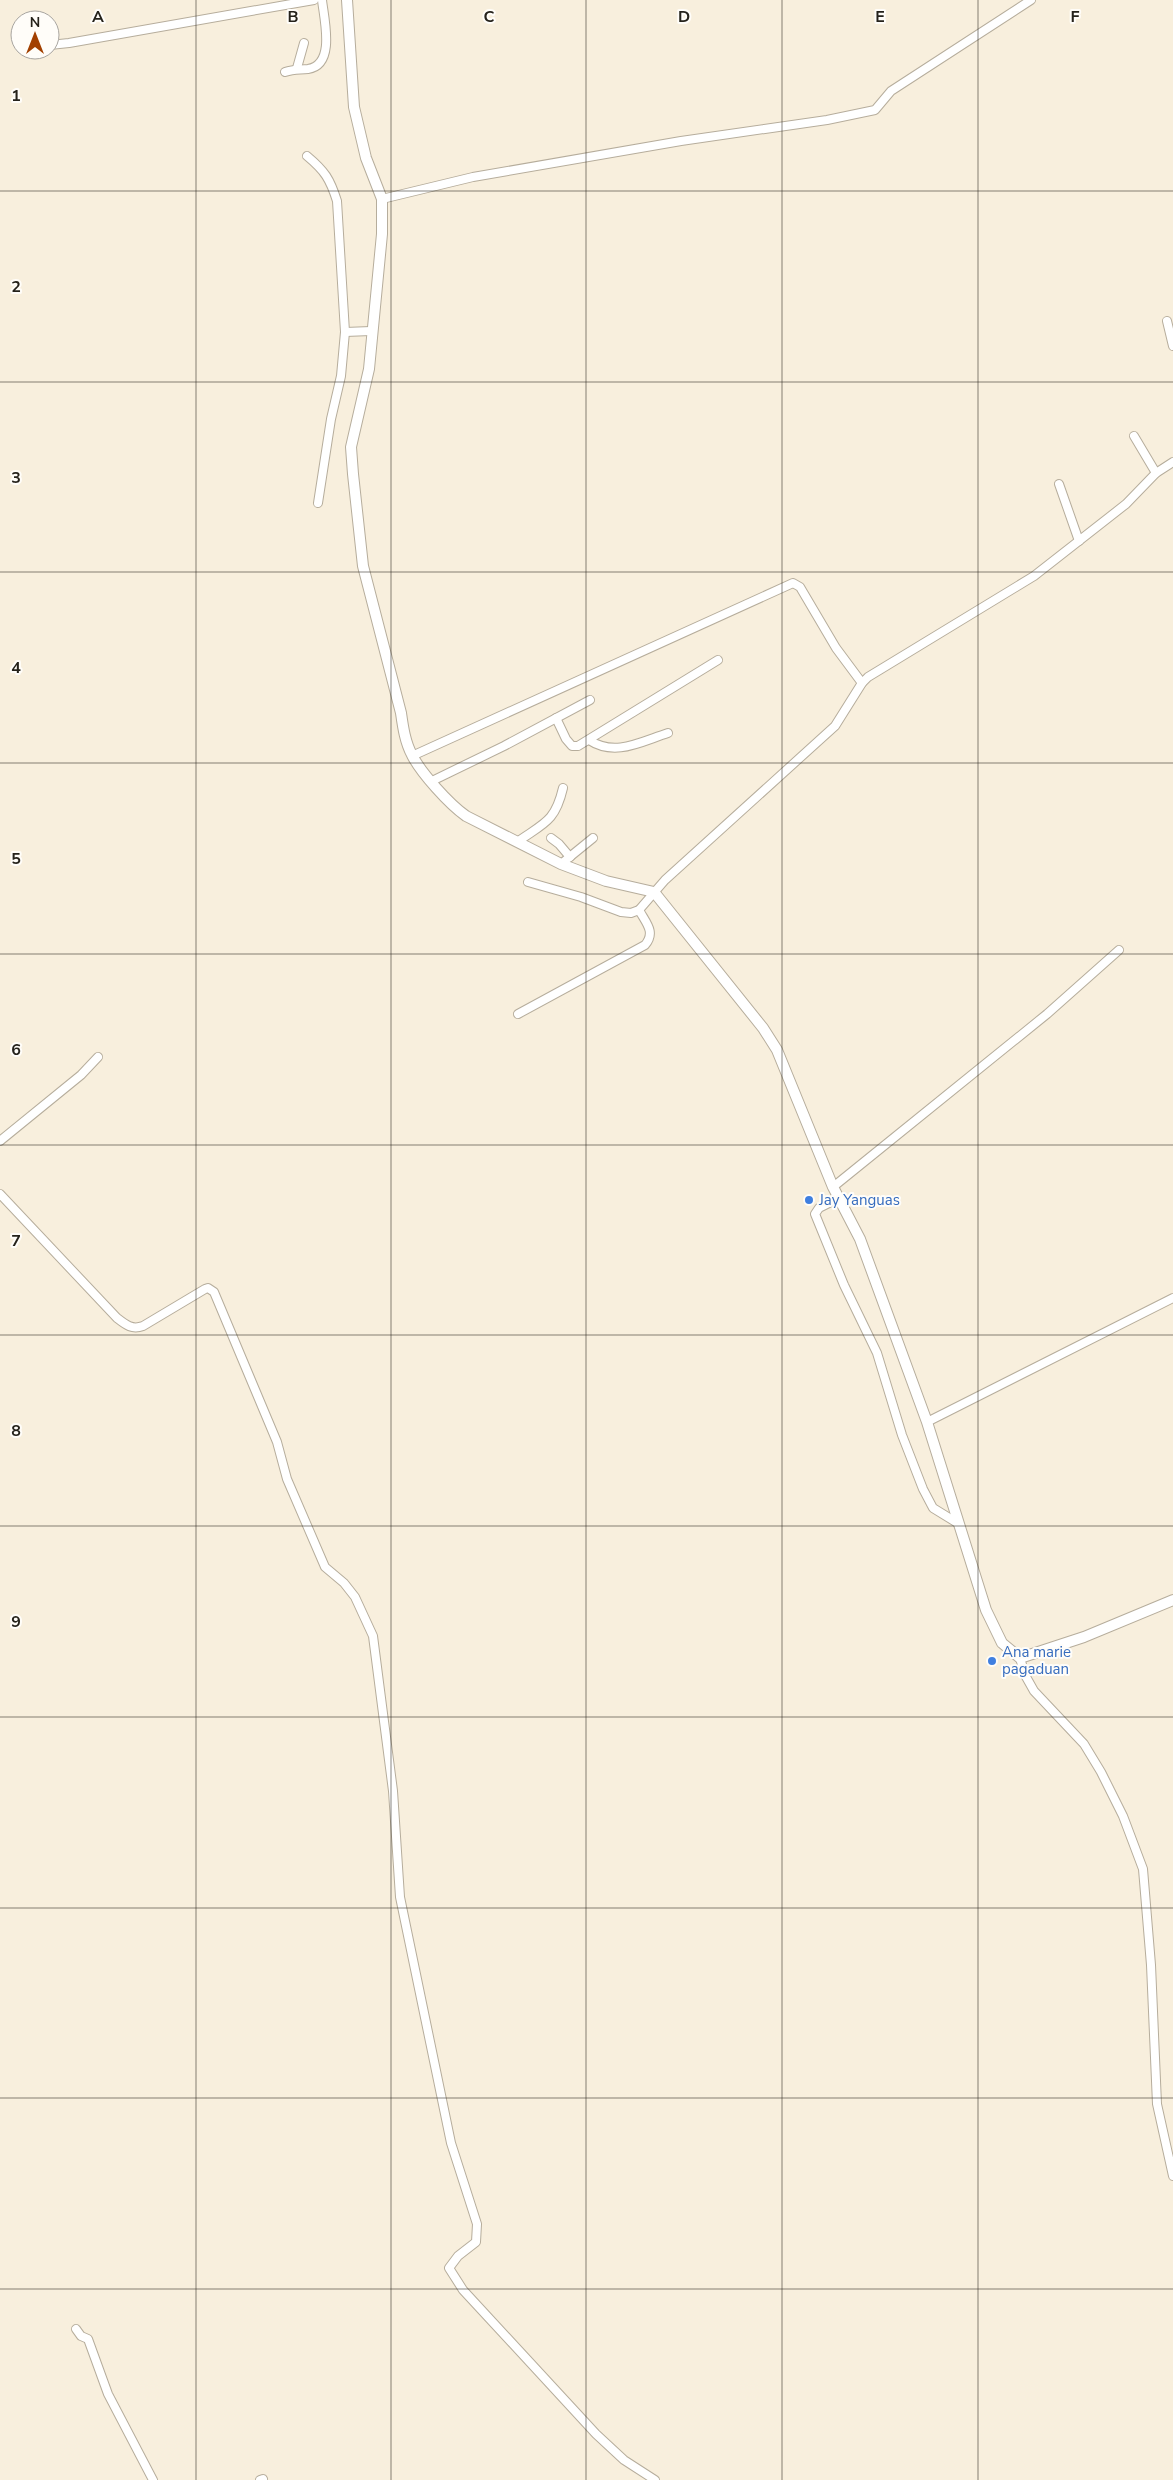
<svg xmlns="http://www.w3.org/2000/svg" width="1173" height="2480" viewBox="0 0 1173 2480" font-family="'Nunito Sans',sans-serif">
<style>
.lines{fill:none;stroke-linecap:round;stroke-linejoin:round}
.minor-casing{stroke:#b6ad9c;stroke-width:10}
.tertiary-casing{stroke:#b6ad9c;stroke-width:12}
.minor{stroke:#fff;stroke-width:8}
.tertiary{stroke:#fff;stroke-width:10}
.grid{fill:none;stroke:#25221b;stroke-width:1;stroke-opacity:0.55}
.shop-dot{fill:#3f7fe0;stroke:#fffdf9;stroke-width:2}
.labels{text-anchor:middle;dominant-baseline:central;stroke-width:4;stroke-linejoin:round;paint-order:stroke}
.shop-label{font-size:15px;fill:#366cbe;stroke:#fffdf9;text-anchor:start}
.grid-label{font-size:16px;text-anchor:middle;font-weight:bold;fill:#25221b;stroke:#fffdf9;stroke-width:4;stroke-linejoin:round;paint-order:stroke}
</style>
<rect width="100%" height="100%" fill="#f8efdd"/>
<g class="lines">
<!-- minor casing -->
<g class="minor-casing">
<g id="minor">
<path d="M50 45 69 43 314 0"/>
<path d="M297 68 304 43"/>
<path d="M285 72C294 69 299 70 308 69 336 65 324 19 322 0"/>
<path d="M307 156C325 171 330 179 337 201L345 332 341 376 331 419 318 503"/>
<path d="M382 199 473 177 681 141 827 120 875 110 891 91 1031 0"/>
<path d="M1167 321 1173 346"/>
<path d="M345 332 371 331"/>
<path d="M1134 436 1156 473"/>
<path d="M1059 484 1079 541"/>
<path d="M556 718 566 739 572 746H578L718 660"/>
<path d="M589 740C615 757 640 742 668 733"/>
<path d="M412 756 793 583 800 587 836 648 862 683"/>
<path d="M432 781 504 746 590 700"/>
<path d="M551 838 559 844 570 857"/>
<path d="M517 842C544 823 555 822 563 788"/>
<path d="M561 864 593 838"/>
<path d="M528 882 581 897 621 912 631 913 639 910 665 880 835 726 862 683 868 677 1034 576 1126 504 1156 473 1173 462"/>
<path d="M518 1014 645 945C656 932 646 923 639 910"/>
<path d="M0 1141 81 1075 98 1057"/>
<path d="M833 1187 1047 1014 1119 950"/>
<path d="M0 1194 117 1318C126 1325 132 1330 143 1326L205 1289 208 1288 214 1292 277 1442 287 1479 325 1567 344 1583 355 1597 373 1636 393 1791 400 1897 451 2143 477 2224 476 2242 458 2256 449 2268 463 2290 596 2434 624 2460 655 2480"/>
<path d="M839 1198 819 1208 815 1214 844 1285 877 1353 902 1435 923 1489 933 1508 959 1524"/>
<path d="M927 1422 1173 1298"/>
<path d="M1020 1658 1025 1675 1034 1691 1084 1744 1101 1772 1123 1816 1143 1869 1151 1965 1157 2104 1173 2176"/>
<path d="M76 2329 81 2336 88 2339 108 2394 153 2480"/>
<path d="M260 2480 263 2479"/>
</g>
</g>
<!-- tertiary casing -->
<g class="tertiary-casing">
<path id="tertiary" d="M347 0 354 107 366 158 382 199V234L369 369 351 447 353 474 363 566 401 713C403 727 405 742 412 755 421 773 449 804 466 816L561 864 606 881 654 892 763 1028 777 1050 833 1187 860 1239 927 1422 986 1610 1002 1643 1020 1658 1084 1637 1173 1600"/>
</g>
<!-- minor -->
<use href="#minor" class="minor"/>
<!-- tertiary -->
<use href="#tertiary" class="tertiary"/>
</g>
<!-- grid -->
<path class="grid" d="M196 0V2480M391 0V2480M586 0V2480M782 0V2480M978 0V2480M0 191H1173M0 382H1173M0 572H1173M0 763H1173M0 954H1173M0 1145H1173M0 1335H1173M0 1526H1173M0 1717H1173M0 1908H1173M0 2098H1173M0 2289H1173"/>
<!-- markers -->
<g class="shop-dot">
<circle cx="809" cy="1200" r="5"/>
<circle cx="992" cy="1661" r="5"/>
</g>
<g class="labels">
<!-- shop labels -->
<g class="shop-label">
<text x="819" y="1200">Jay Yanguas</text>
<text x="1002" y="1652">Ana marie<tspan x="1002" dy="17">pagaduan</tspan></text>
</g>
</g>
<g class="grid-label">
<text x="98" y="22">A</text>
<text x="293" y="22">B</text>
<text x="489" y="22">C</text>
<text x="684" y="22">D</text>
<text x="880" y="22">E</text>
<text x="1075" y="22">F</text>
<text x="16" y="101">1</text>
<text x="16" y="292">2</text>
<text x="16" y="483">3</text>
<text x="16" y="673">4</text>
<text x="16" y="864">5</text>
<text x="16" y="1055">6</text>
<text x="16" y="1246">7</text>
<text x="16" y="1436">8</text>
<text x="16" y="1627">9</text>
</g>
<!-- north arrow -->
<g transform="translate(35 35)"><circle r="24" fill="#fffdf9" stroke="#a8a5a0"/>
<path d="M0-4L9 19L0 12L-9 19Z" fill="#a24001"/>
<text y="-8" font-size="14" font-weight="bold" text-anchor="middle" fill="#25221b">N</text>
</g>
</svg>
